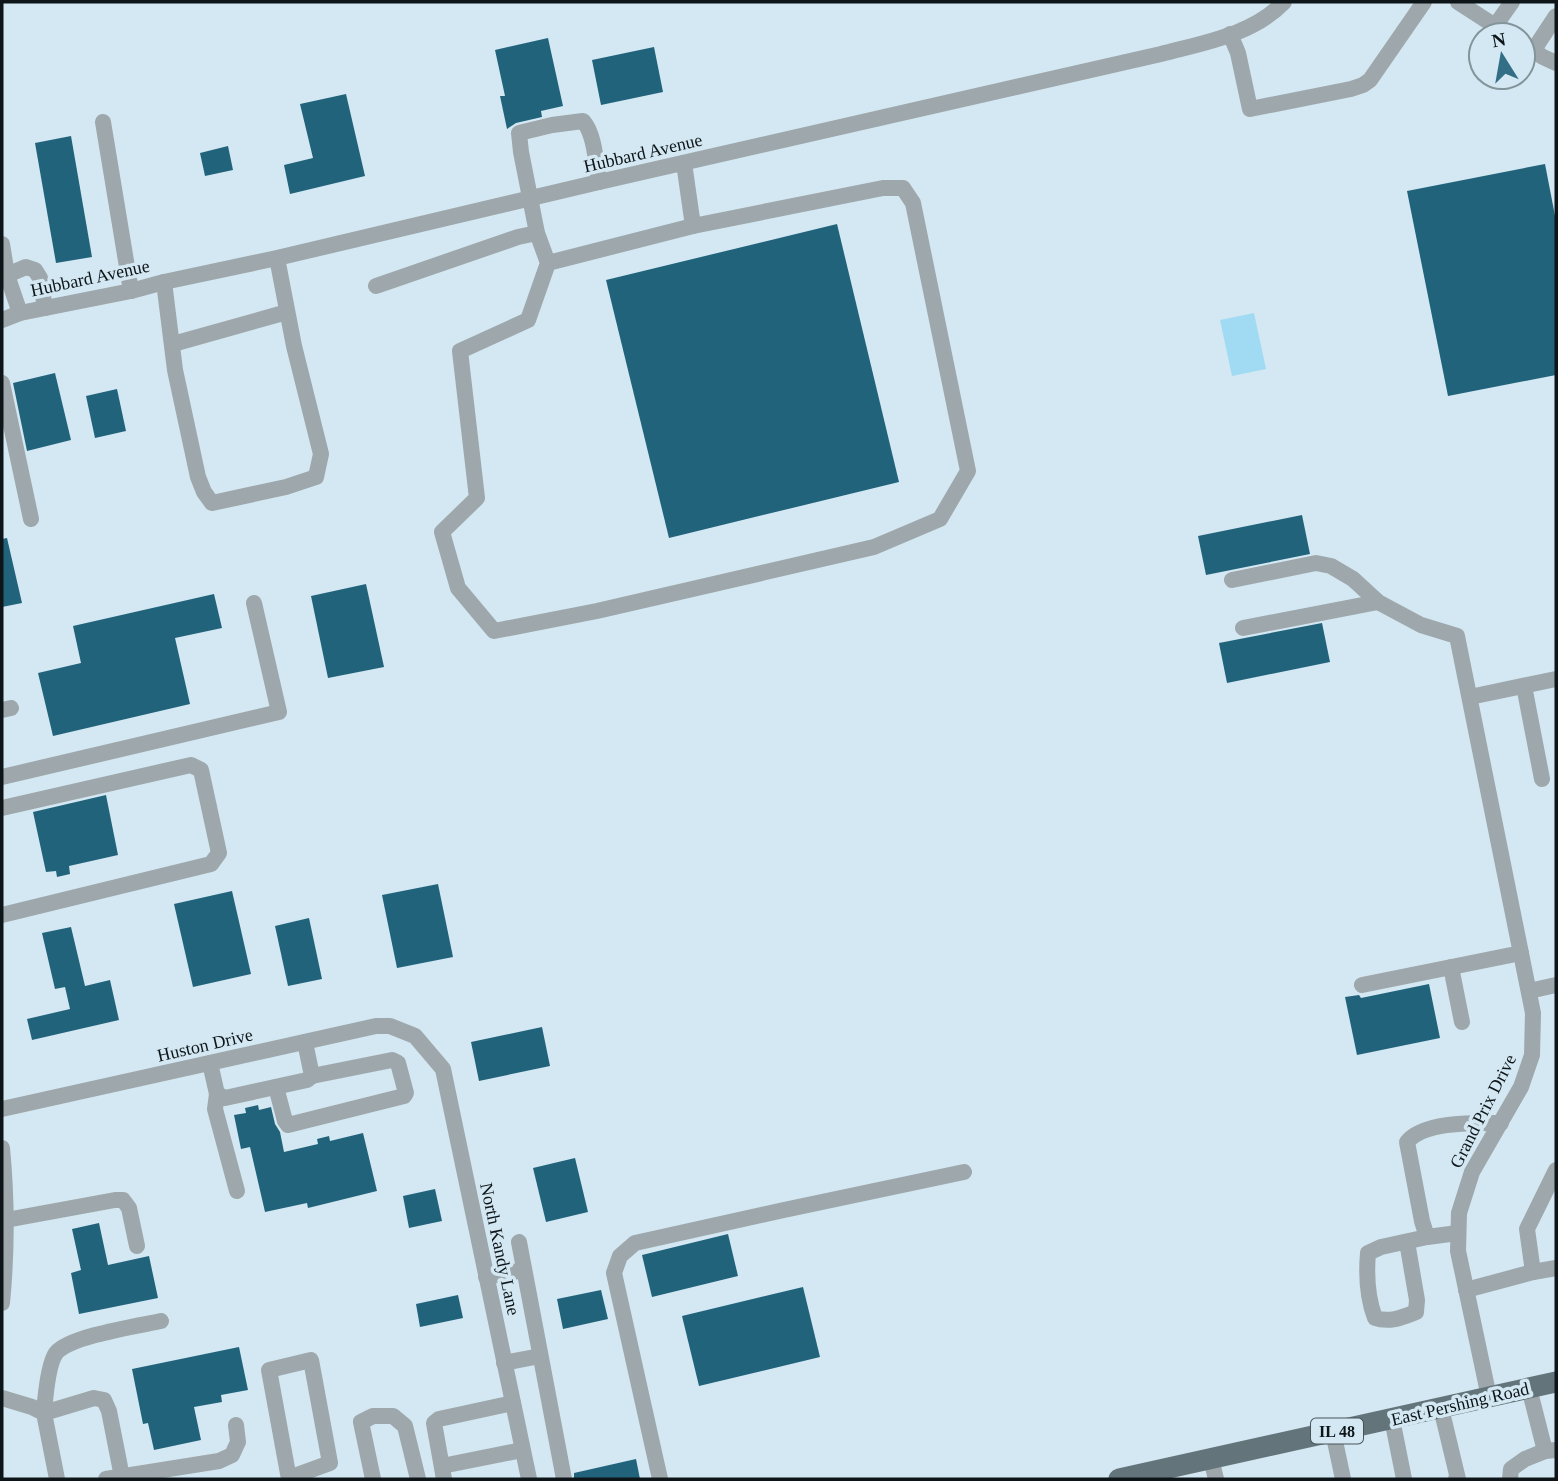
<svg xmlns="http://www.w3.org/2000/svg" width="1558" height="1481" viewBox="0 0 1558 1481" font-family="Georgia,serif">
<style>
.green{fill:#a1daf3}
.building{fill:#22637c}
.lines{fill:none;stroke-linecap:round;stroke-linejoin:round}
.minor{stroke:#9ea7ab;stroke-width:16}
.major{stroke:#64747b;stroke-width:21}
.labels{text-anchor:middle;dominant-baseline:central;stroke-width:7;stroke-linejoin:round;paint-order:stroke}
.shield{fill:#d3e8f2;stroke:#49545a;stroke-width:2}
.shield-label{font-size:16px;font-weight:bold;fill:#0e1519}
.street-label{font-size:18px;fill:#0e1519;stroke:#d3e8f2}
</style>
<rect width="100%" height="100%" fill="#d3e8f2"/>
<!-- green -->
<path class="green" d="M1254 313 1266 369 1232 376 1220 320Z"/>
<!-- building -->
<g class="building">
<path d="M548 38 563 106 541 111 542 117 516 123 507 129 500 96H505L495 50Z"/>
<path d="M654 47 663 92 601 105 592 60Z"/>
<path d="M346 94 365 176 290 194 284 165 313 158 300 104Z"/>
<path d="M71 136 92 257 56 263 35 143Z"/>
<path d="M228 146 233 170 205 176 200 153Z"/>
<path d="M1545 164 1556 221V375L1448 396 1407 191Z"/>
<path d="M837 224 899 482 669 538 606 280Z"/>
<path d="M55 373 71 440 27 451 13 383Z"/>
<path d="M117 389 126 431 95 438 86 396Z"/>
<path d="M1302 515 1310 554 1206 575 1198 536Z"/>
<path d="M7 538 22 603 2 607V539Z"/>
<path d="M366 584 384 667 328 678 311 596Z"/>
<path d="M214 594 222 628 175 638 190 704 53 736 38 673 81 663 73 626Z"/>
<path d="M1322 623 1330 662 1227 683 1219 643Z"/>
<path d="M106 795 118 855 69 866 70 874 57 877 56 871 46 872 33 812Z"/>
<path d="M438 884 453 957 397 968 382 895Z"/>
<path d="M232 891 251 974 193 987 174 904Z"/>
<path d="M309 918 322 979 288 986 275 926Z"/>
<path d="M71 927 85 986 110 980 119 1020 32 1040 27 1019 70 1009 65 987 55 989 42 933Z"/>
<path d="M1429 984 1440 1038 1357 1055 1345 997 1359 995 1361 998Z"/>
<path d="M542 1027 550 1066 479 1081 471 1042Z"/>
<path d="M258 1105 259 1110 271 1107 275 1124 280 1132 284 1152 318 1144 317 1139 329 1136 330 1141 363 1133 377 1191 308 1208 307 1203 265 1212 250 1147 241 1149 234 1115 246 1113 245 1108Z"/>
<path d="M575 1158 588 1212 546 1222 533 1168Z"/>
<path d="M435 1189 442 1221 409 1228 403 1196Z"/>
<path d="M99 1223 108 1265 149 1256 158 1298 79 1314 71 1273 81 1270 72 1229Z"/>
<path d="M728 1234 738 1276 652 1297 642 1255Z"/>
<path d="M803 1287 820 1357 699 1386 682 1316Z"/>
<path d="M601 1290 608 1319 563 1329 557 1299Z"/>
<path d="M458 1295 463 1318 420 1327 416 1304Z"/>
<path d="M239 1347 248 1390 221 1395 222 1402 194 1407 201 1440 154 1450 148 1423 143 1424 132 1369Z"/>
<path d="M636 1459 640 1479H574V1473Z"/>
</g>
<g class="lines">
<!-- minor -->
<g class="minor">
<path d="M1458 2 1509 35"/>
<path d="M1495 26 1512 2"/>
<path d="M1230 34 1238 53 1250 109 1351 89 1363 85 1370 80 1424 2"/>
<path d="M1523 44 1543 57 1556 63"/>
<path d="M1533 51 1556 16"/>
<path d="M103 122 131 291"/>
<path d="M684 163 693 226"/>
<path d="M2 244 7 275 20 313"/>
<path d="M548 263 693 226 883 188H903L913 203 968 471 940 519 874 547 597 611 494 631 458 588 442 532 477 498 460 351 528 320 548 263 537 233 521 152 519 133 552 125 583 121C595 134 596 165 599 182"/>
<path d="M2 277 26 267 35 270 40 278 45 308"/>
<path d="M164 282 175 370 198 477 204 492 212 503 286 487 316 477 321 454 294 346 277 258"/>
<path d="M376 286 518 237 537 233"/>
<path d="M2 320 20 313 131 291 164 282 277 258 599 182 1161 54C1202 43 1253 35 1284 2"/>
<path d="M173 344 287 312"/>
<path d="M2 383 31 519"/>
<path d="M1232 580 1316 563 1331 566 1353 579 1378 602 1421 625 1457 636 1533 1013 1532 1055 1521 1087 1472 1172 1459 1213 1458 1251 1489 1397"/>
<path d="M1243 628 1378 602"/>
<path d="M1524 686 1542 779"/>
<path d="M1470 697 1556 679"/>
<path d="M2 710 11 708"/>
<path d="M2 777 279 712 254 603"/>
<path d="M2 808 191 765 201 770 219 853 211 864 2 915"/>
<path d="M1451 967 1462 1022"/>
<path d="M1362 985 1521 953"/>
<path d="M1529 991 1556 985"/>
<path d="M210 1063 217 1094 225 1098 307 1080 312 1076 305 1042"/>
<path d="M276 1087 285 1121 288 1125 404 1096 406 1093 398 1063 392 1060 312 1076"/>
<path d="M217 1094 215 1109 237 1191"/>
<path d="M2 1109 376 1026H390L415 1036 443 1069 529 1479"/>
<path d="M2 1148C7 1200 7 1251 2 1303"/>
<path d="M6 1220 115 1200H123L129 1208 137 1246"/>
<path d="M1458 1233 1427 1237 1422 1221 1407 1142C1424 1121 1475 1123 1501 1123"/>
<path d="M519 1242 564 1479"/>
<path d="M1407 1242 1417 1300 1416 1312C1403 1317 1390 1323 1375 1318 1367 1297 1366 1276 1368 1253L1381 1247 1427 1237"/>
<path d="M1533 1272 1527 1229 1556 1170"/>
<path d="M486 1277 524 1270"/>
<path d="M1466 1290 1533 1272 1556 1268"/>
<path d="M504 1363 540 1356"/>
<path d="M1529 1388 1545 1451 1556 1450"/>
<path d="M2 1398 32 1407 44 1413 57 1479"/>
<path d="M1441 1408 1458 1479H1456"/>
<path d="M1392 1419 1404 1479"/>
<path d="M1333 1432 1343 1479"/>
<path d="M1211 1459 1216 1479"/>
<path d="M442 1466 522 1450"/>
<path d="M122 1477 109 1411 104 1400 94 1398 44 1413C45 1400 48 1364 56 1353 70 1336 138 1326 161 1321"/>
<path d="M106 1479 219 1461 232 1455 238 1442 236 1425"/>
<path d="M289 1479 269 1370 311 1360 330 1463 297 1475 291 1479"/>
<path d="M373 1479 361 1422 373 1416H393L405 1426 418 1479"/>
<path d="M444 1479 434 1423 439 1419 513 1403"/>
<path d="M660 1479 614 1273 620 1256 635 1243 784 1210 964 1172"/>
<path d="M1510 1479 1511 1469 1525 1459 1545 1451"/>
</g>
<!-- major -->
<path class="major" d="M1119 1479 1556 1382"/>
</g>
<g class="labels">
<!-- shield labels -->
<rect class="shield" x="1311" y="1418.5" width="52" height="25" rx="5"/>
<g class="shield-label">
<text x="1337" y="1431">IL 48</text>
</g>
<!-- street labels -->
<g class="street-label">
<text transform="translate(643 153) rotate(-13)">Hubbard Avenue</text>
<text transform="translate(90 278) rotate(-12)">Hubbard Avenue</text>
<text transform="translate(205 1045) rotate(-13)">Huston Drive</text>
<text transform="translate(1483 1111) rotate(-63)">Grand Prix Drive</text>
<text transform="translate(500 1249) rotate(78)">North Kandy Lane</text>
<text transform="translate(1460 1404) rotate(-13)">East Pershing Road</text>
</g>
</g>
<!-- border -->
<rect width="1558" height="1481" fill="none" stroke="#0e1519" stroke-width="7"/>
<!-- north arrow -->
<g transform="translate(1502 56) rotate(349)"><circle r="33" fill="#d3e8f2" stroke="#84949b" stroke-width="2"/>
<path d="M0-5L12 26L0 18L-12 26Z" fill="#326e86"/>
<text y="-10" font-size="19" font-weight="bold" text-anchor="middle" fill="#0e1519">N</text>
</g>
</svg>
